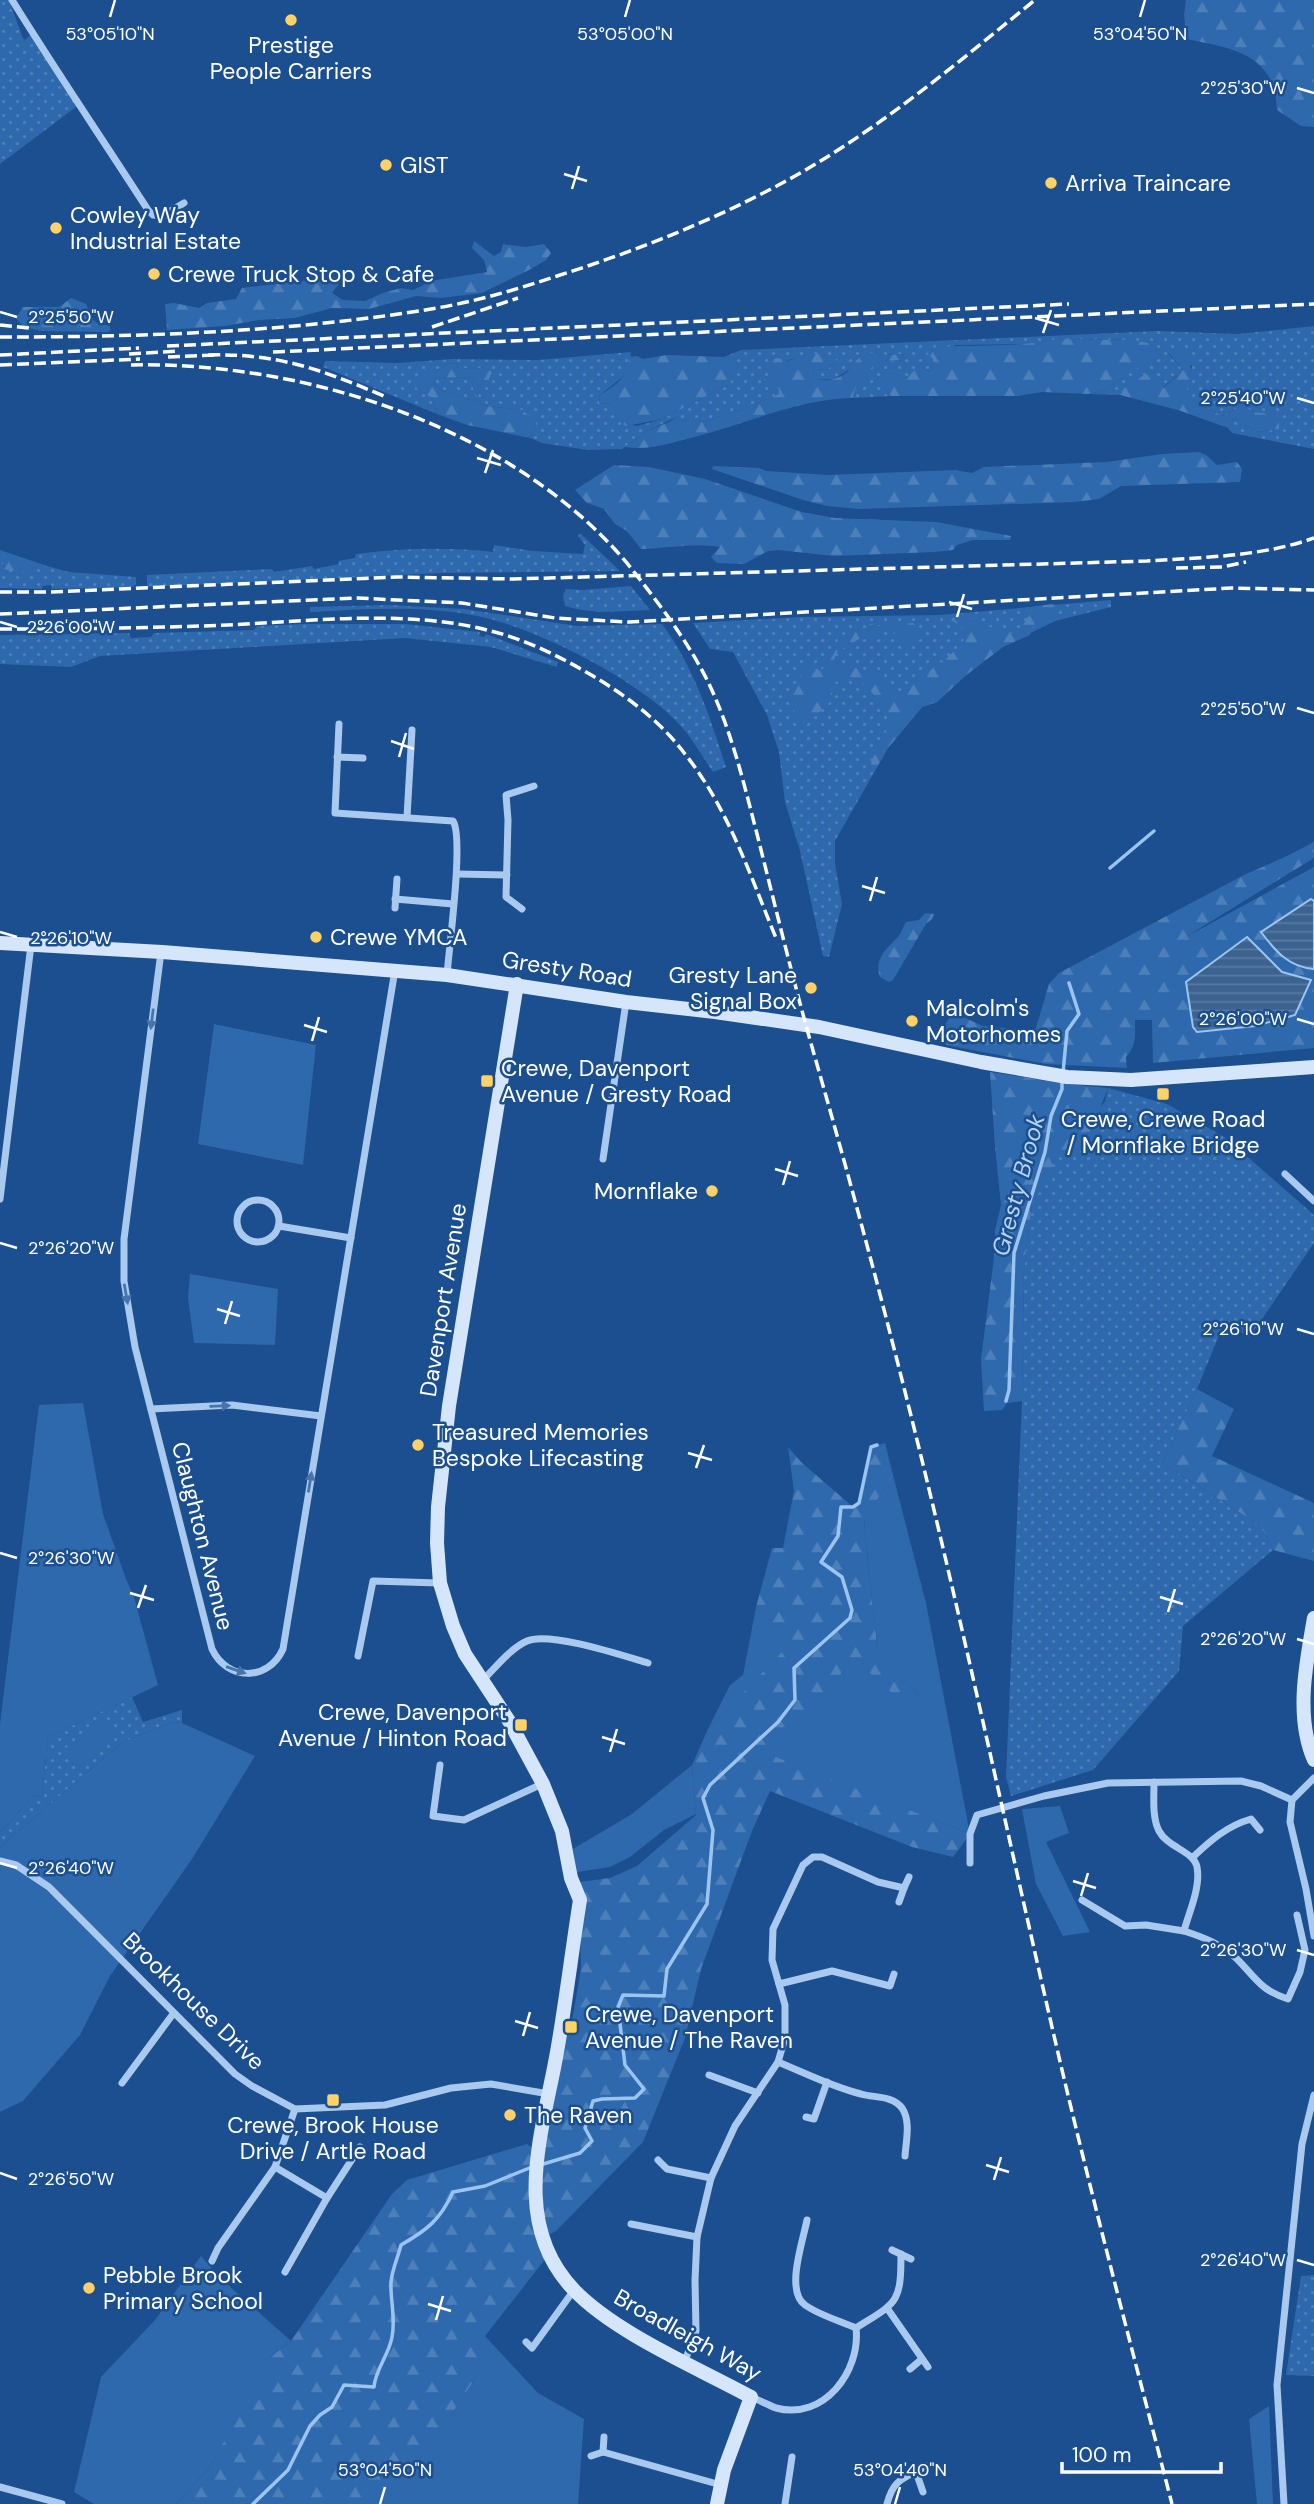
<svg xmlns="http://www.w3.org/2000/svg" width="1314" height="2504" viewBox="0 0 1314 2504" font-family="'DM Sans',sans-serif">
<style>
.grass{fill:url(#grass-dots)}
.forest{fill:url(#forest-firs)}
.green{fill:#2e69ad}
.water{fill:url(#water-rules);stroke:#9cc4f0;stroke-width:2}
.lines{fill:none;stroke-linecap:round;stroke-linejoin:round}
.stream{stroke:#9cc4f0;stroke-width:3.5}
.street{stroke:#a9c9ee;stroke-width:7}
.secondary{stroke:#d6e6fa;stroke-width:14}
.rail{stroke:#fff;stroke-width:3.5;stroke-dasharray:12 5;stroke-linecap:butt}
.oneway{fill:#4674ac}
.ticks{fill:none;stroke:#fff;stroke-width:2.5}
.poi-dot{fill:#ffd166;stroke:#1b4f8f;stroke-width:2.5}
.labels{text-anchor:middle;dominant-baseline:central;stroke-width:5;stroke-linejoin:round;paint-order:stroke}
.poi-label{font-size:23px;fill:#fff;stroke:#1b4f8f;text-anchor:start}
.street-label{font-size:23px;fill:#fff;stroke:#1b4f8f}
.water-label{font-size:24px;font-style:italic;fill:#b5d3f5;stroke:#1b4f8f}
.ticks-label{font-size:18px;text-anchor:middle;fill:#fff;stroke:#1b4f8f;stroke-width:5;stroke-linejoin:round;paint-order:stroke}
</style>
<defs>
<pattern id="grass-dots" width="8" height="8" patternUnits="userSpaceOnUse" patternTransform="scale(1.75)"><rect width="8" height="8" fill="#2e69ad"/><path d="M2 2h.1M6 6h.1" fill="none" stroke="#4d80b9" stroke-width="1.8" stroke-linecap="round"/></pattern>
<pattern id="forest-firs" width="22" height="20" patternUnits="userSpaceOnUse" patternTransform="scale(1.75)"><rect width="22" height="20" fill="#2e69ad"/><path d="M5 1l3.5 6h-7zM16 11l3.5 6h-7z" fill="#4d80b9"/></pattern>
<pattern id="water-rules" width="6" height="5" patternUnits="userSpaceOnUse" patternTransform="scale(1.75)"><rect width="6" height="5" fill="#3c6290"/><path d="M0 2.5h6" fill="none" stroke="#597aa1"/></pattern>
</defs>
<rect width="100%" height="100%" fill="#1b4f8f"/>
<!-- grass -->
<g class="grass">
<path d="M0 0H9L24 41 32 33 80 104 0 164Z"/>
<path d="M1314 326V449L1232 433 1228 428 1234 418 1257 432 1279 429V416L1254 412 1241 406 1223 416 1186 399V389L1192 366 1168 353 1183 370 1162 388 1154 372 1120 390V395L1088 394 1103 391 1123 378 1132 340 1057 339 1036 344 955 345 935 361 928 371 907 378 891 372 883 387 891 396 853 398C854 384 867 378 872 365L883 361 905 360 903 354 884 355 875 352 835 379 813 380 814 370 828 369 838 361C812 354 787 353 769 376L779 389V394L741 410 702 422 679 420 677 417 647 431 622 449 588 450 542 443 530 438 536 423 523 410 488 406 446 392 436 387 431 378 475 377 472 382 475 397 485 367 472 369 461 368 458 363 446 364 417 388 433 399 437 414 323 367 325 361 397 363 453 359 538 360 631 352 629 369 625 375 600 395 599 403 611 404 618 410V421L637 426 662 419 730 384V360L724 357 741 350 1157 331 1238 334Z"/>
<path d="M580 533 620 571 442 573 147 587V575L272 569 274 572 312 566 314 569 339 564 338 561 355 558 356 554C402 548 447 547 493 552L494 545 533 551 583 554 585 545 578 536Z"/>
<path d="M0 560H4L3 568 20 567 25 572 38 566H47L69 572 136 577V584L133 587 52 589 51 585 43 586 42 589 0 588Z"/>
<path d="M631 586 650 610C622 611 593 615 565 606L563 596 566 589 583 590Z"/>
<path d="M1111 600V607L1055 621 1002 647 965 676 937 702 922 707 888 748 835 841V864L842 904 829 957 823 956 800 851 785 802 779 752 767 715 733 652 710 649 693 623 800 617 940 615Z"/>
<path d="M389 605 464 609 577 626 662 624C694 667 710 717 726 767L713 772C704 759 696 745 686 732 651 687 546 633 490 619 432 604 369 609 310 612V607Z"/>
<path d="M305 624H405L480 632 479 636 484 637 486 634 558 662 557 667 491 647 405 638 100 656 71 667 0 664V635L129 633 131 638 151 637 154 633 254 630 257 626Z"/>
<path d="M1108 1088 1167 1104 1226 1138 1314 1215V1243L1249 1338 1225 1321 1197 1389 1162 1463 1261 1526 1273 1550 1183 1626 1179 1671 1093 1770 1011 1796 1006 1777 1022 1401 1024 1268 1032 1203 1041 1189 1055 1157 1105 1102Z"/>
<path d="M132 1697 143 1722 182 1710V1723L172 1722 121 1743 0 1847V1832L35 1795 42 1796 48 1737Z"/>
<path d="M1314 2275V2376L1286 2375 1301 2276Z"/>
</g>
<!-- forest -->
<g class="forest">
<path d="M1186 0H1314V127L1301 126 1277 110C1276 101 1276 91 1272 83 1258 49 1217 46 1187 39L1184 15Z"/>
<path d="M474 241 494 256 501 252 503 244 526 247 544 244 551 253 546 260 531 269 482 293 441 298 416 296 369 309 332 308 295 318 259 320 225 326 167 330 165 304 174 303 199 308 207 303 236 299 242 288 335 277 339 284 332 293 343 300 365 301 383 293 401 288 413 290 431 281 487 272 484 260 472 248Z"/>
<path d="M71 298 86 304C92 318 92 325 109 325L111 329 108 332 41 331 24 327 16 318 23 307H59Z"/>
<path d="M1057 339 1132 340 1148 343 1155 354 1146 366 1127 372 1123 378 1103 391 1088 394 1042 392 1018 396H891L883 387V375L891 372 907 378 917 368 928 371 935 361 927 353 930 348C972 343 1016 349 1057 339Z"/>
<path d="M1177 350C1202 368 1185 376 1187 399L1223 416 1241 406 1254 412 1279 415V429L1257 432 1234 418 1228 428 1178 410 1120 395V390L1143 376 1155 372 1163 388 1183 370 1168 352Z"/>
<path d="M875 352 884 355 903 354 905 360 883 361 873 365C867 378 854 384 853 398 798 399 747 424 694 437 670 443 650 451 625 447L647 431 669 422 677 417 680 420 702 422 741 410 779 394V389C771 389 766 388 763 380L770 374 763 367 769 360 779 358 783 363 804 355 822 353 838 361 828 369 814 370 813 380C820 380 830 381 837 378 856 371 849 357 875 352Z"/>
<path d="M667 355 724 357 730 360 735 372 730 384 662 419 626 426 618 421V410L611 404 599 403 600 395C615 386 629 376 630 357L637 356 643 359Z"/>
<path d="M458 363 462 368 472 369 485 367 492 372 484 391 475 397 472 382 474 377 431 378 436 387 446 392 488 406 523 410 536 423 530 438 467 425 437 414 433 399 416 388 420 383 418 371 435 373 446 364Z"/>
<path d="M1199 452 1206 455 1217 465 1237 462 1242 469 1240 482 1121 486 1099 499 1074 502 859 509 827 506 803 500 712 469 713 466 759 468 766 471 828 475 955 470 972 473 984 467 1107 462 1162 454Z"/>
<path d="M614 465 649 467 705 479 802 512 835 518 936 522 1011 536 1010 540H973L957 545 953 550 935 552 859 555 834 556 778 550 768 551 744 564 717 563 711 557 720 547C692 543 669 548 641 549L627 531 615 524 604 509 587 503 575 490Z"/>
<path d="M0 550 47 566H38L25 572 20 567 16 571 3 569 4 560H0Z"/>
<path d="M1054 604 1056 614 1055 621 1033 627 1030 635 1003 647 965 676 937 702 922 707 888 748 877 767 871 766 872 752 882 744 891 716 864 683 851 677 832 683V700L804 727 789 703 799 684 804 681 798 672 804 659 818 670 823 669C830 650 842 625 866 631L870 624 879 626 913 623 919 628 922 638 904 648 897 634 883 631 874 644 864 636 837 652 831 667C844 667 857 666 870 672 884 678 887 699 907 694L911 678C936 671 951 656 967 636L963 628 951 620 957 613 990 627 1017 634 1035 606Z"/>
<path d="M1314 842V858L1184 938 1314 867V1048L1153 1063 1152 1020H1135C1135 1035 1137 1045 1126 1057L1127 1068 1046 1064 946 1045 945 1025 952 1012 983 1026 1035 1031 1049 984 1059 973 1244 875 1287 856Z"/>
<path d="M925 913 934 914 932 919 926 924 893 980 889 982 880 977C874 959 886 949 897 938 901 934 903 927 906 922L919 920Z"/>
<path d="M990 1072 1067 1084 1108 1088 1095 1121 1072 1152 1055 1157 1046 1183 1032 1203 1024 1268 1022 1401 1007 1403 1002 1410 984 1411 981 1359 994 1258 995 1230 1001 1205 995 1147Z"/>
<path d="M1197 1389 1234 1409 1212 1456 1314 1503V1561L1273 1550 1261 1526 1162 1463Z"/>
<path d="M885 1443 893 1475 864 1521 869 1572 878 1652 918 1694 907 1708 773 1755 970 1834 953 1857 912 1847 770 1791 752 1831 701 1969 685 2038 643 2142 557 2230 544 2238 550 2253 485 2336 478 2375 412 2472 381 2494 391 2504H176L210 2467 265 2361 291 2341 392 2194 407 2180 527 2144 537 2151 557 2052 571 2027 581 1969 579 1882 610 1878 637 1866 696 1815 692 1765 708 1729 786 1647 756 1607 772 1548H783L794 1491 788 1447 801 1462 853 1507 859 1502 871 1447Z"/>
</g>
<!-- green -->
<g class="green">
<path d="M214 1024 316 1045 303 1165 198 1144Z"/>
<path d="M190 1274 278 1289 275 1345 194 1343 188 1298Z"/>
<path d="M83 1403 103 1514 126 1579 134 1597 158 1685 48 1737 42 1796 35 1795 0 1832V1724L39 1405Z"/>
<path d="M893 1475 926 1603 970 1834 773 1756 854 1658 907 1707 918 1694 878 1653 869 1572 864 1520Z"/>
<path d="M756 1607 787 1647 708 1729 730 1685 743 1675Z"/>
<path d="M100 1720 115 1738 81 1766 66 1748Z"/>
<path d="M172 1722 182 1723 255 1756 192 1859 110 1976 80 2035 23 2101 0 2112V1847L121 1743Z"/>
<path d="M692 1765 696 1814 664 1830 630 1857 610 1867 577 1872 573 1849 632 1814Z"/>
<path d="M1060 1806 1069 1833 1046 1842 1090 1932 1063 1936 1036 1884 1022 1809Z"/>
<path d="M201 2256 219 2277 291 2341 265 2361 272 2394 249 2395 210 2467 176 2504H94L74 2492 101 2377 155 2320Z"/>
<path d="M477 2331 485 2336 538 2393 584 2419 578 2504H391L380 2494 412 2471 478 2375Z"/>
<path d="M1269 2406 1273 2504H1257L1249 2419Z"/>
</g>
<!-- water -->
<g class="water">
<path d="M1311 899 1314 901V969C1289 967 1276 952 1261 932Z"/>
<path d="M1247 937 1282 972 1311 980 1295 1015 1255 1026 1197 1032 1193 1027 1186 982Z"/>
</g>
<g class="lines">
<!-- stream -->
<g class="stream">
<path d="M1110 868 1154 831"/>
<path d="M1063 1073 1067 1031 1079 1014 1069 983"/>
<path d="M1006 1401 1009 1390 1014 1253 1045 1152 1051 1116 1062 1089V1080"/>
<path d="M540 2165 580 2153 592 2141 585 2128 593 2101 602 2099 635 2098 644 2089 625 2065 618 2007 623 1995 664 1996 667 1969 707 1904 713 1830 703 1798 710 1785 778 1722 795 1700 794 1668 850 1618 852 1610 842 1577 821 1562 838 1536 841 1507H853L859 1503 871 1447 877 1445"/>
<path d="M253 2504 288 2470 310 2426 320 2415 332 2407 344 2385 374 2387C375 2370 389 2355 392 2337 396 2318 390 2300 391 2282 392 2270 398 2257 401 2245 427 2230 440 2220 453 2192L485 2186 532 2167"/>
</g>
<!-- street -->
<g class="street">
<path d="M12 0C56 71 103 140 148 210L153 215 162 216 184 203"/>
<path d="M339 724 335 813 453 821C464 838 449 948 447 975"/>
<path d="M337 757 363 758"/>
<path d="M407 817 412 730"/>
<path d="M457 874 507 875"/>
<path d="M395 899 453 904"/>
<path d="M395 908 397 879"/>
<path d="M522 909 506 897 508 820 506 795 534 786"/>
<path d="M161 952 124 1239V1281L135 1347 212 1649C227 1681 268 1682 283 1649L395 970"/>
<path d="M603 1159 626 1002"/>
<path d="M1285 1174 1314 1201"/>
<path d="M0 1199 31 945"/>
<circle cx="258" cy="1221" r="21"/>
<path d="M279 1226 351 1238"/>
<path d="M151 1409 232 1405 321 1416"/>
<path d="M358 1656 373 1581 439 1583"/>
<path d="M483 1680C496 1667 511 1648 527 1641 549 1631 624 1656 648 1663"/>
<path d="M440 1765 433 1816 464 1820 542 1784"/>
<path d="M1314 1778 1292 1800 1290 1822 1306 1889 1314 1936"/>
<path d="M1193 1857C1211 1840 1227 1826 1251 1819L1260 1830"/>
<path d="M0 1861 16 1865 49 1887 235 2074 252 2086 295 2109 385 2105 451 2088 491 2084 549 2094"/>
<path d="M970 1863V1834L977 1815 1044 1796 1108 1783 1241 1781 1261 1786 1292 1800"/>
<path d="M904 1888 909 1877"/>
<path d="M1082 1900 1125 1926 1146 1925 1184 1931C1189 1912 1201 1887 1197 1867 1194 1851 1168 1848 1159 1831 1152 1818 1154 1797 1154 1782"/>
<path d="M1184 1931C1203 1937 1221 1944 1237 1959 1256 1978 1260 1990 1288 1999L1300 1972 1305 1950 1297 1915"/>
<path d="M779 1984 832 1971 890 1986 894 1974"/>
<path d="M778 2062C805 2073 832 2087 861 2094 874 2098 892 2095 902 2108 911 2121 906 2141 905 2156"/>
<path d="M709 2075 758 2093"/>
<path d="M122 2083 173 2014"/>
<path d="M806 2117 814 2119 827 2082"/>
<path d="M658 2160 667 2169 711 2178"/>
<path d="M275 2167 327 2198"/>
<path d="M807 2220C803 2241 785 2291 805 2305 819 2315 840 2321 856 2328"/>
<path d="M631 2224 697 2237"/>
<path d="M892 2250 911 2259"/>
<path d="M212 2261 218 2248 275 2167 295 2109"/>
<path d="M285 2272 327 2198 360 2147"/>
<path d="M887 2308 928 2367"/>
<path d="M526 2342 532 2348 574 2290"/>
<path d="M685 2361 696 2331 695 2280 697 2237 711 2178 735 2126 778 2062 785 2038V2005L772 1960 773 1929 803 1865 813 1857H822L878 1882 904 1888 899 1902"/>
<path d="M910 2369 922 2359"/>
<path d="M751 2397C759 2400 768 2405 776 2408 824 2421 861 2371 856 2328 897 2302 901 2304 901 2254"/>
<path d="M603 2452 604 2437"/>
<path d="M591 2456 603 2452 721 2485"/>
<path d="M916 2472 923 2492"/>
<path d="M0 2487 62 2504"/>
<path d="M785 2504 792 2457"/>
<path d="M887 2504C894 2477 905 2479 926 2466"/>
<path d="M1284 2504 1277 2385 1302 2144 1314 2095"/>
</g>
<!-- secondary -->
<g class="secondary">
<path d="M0 943 162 952 447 975 626 1002 715 1012 819 1027 981 1062 1067 1077 1131 1080 1314 1067"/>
<path d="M517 984 449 1406 438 1507 437 1543 440 1583 453 1626 465 1654 509 1721 543 1784 562 1831 571 1878 580 1900C572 1950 566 2001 557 2052 543 2132 509 2222 574 2290 615 2333 698 2368 751 2397L724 2470 717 2504"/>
<path d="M1314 1618C1306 1663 1295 1717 1314 1760"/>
</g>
<!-- rail -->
<g class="rail">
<path d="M0 325 29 328"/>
<path d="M432 327 518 298"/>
<path d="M0 337C145 337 294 332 437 308 478 301 518 289 557 276 639 250 720 218 795 176 882 127 957 63 1035 0"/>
<path d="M167 346 1069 304"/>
<path d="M273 352 1314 304"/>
<path d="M129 354 178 351"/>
<path d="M0 355 139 348"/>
<path d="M208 355C278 353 323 370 386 397"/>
<path d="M168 357 217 355"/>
<path d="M0 365 140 359"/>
<path d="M131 365C306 361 518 429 631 568 660 605 690 644 710 686 732 733 744 784 757 834 775 905 792 976 812 1047 856 1200 897 1355 934 1510 976 1686 1014 1863 1055 2040 1091 2195 1132 2349 1172 2504"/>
<path d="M1176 568 1222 567 1246 562"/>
<path d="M0 592H51L397 577 513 579 1147 561C1204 557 1260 557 1314 538"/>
<path d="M0 614 356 598 462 603 555 618 629 622 1232 588 1314 590"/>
<path d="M0 629C76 629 152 628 228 625 313 621 408 609 491 631 527 640 561 657 593 676 627 696 661 722 685 754 728 808 750 875 776 938"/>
</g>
</g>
<!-- one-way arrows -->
<defs><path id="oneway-solid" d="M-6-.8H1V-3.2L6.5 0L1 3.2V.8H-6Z" transform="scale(1.75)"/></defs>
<g class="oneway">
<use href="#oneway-solid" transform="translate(152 1019) rotate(97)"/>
<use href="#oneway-solid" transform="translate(126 1294) rotate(80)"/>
<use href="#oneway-solid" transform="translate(220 1406) rotate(-2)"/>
<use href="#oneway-solid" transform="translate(310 1482) rotate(-81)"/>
<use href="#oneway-solid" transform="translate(236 1670) rotate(19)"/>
</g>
<!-- ticks -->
<path class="ticks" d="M110 17 115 0M625 17 630 0M1140 17 1145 0M1297 88 1314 93M564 174 587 181M572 189 579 166M0 312 17 317M1035 318 1059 325M1043 333 1051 310M1297 398 1314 403M477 458 501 465M485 473 493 450M949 602 972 609M957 617 964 594M0 622 17 627M1297 708 1314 713M391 741 414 749M399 757 406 733M862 886 885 893M870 901 877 877M0 932 17 937M1297 1019 1314 1024M304 1025 327 1032M312 1041 319 1017M775 1169 798 1176M783 1185 790 1161M0 1243 17 1248M217 1309 240 1316M225 1324 232 1301M1297 1329 1314 1334M688 1453 712 1460M696 1468 704 1445M0 1553 17 1558M130 1593 154 1600M1160 1597 1183 1604M138 1608 146 1585M1168 1612 1175 1589M1297 1639 1314 1644M602 1737 625 1744M610 1752 617 1729M0 1863 17 1868M1073 1881 1096 1888M1081 1896 1088 1873M1297 1950 1314 1955M515 2021 538 2028M523 2036 530 2012M986 2165 1009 2172M0 2173 17 2179M994 2180 1001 2157M1297 2260 1314 2265M428 2304 451 2311M436 2320 443 2296M380 2504 385 2487M895 2504 900 2487"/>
<!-- markers -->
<g class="poi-dot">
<circle cx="291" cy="20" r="7"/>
<circle cx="386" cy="165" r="7"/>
<circle cx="1051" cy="183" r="7"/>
<circle cx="56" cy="228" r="7"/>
<circle cx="154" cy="274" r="7"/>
<circle cx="316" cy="937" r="7"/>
<circle cx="811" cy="988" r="7"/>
<circle cx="912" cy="1021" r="7"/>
<rect x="480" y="1074" width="14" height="14" rx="3.5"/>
<rect x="1156" y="1087" width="14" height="14" rx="3.5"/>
<circle cx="712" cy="1191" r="7"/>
<circle cx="418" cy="1445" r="7"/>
<rect x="514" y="1718" width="14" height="14" rx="3.5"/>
<rect x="564" y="2020" width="14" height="14" rx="3.5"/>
<rect x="326" y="2093" width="14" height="14" rx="3.5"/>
<circle cx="510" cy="2115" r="7"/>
<circle cx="89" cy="2288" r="7"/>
</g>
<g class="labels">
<!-- poi labels -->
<g class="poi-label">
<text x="291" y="45" text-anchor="middle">Prestige<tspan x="291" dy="26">People Carriers</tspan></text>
<text x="400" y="165">GIST</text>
<text x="1065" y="183">Arriva Traincare</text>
<text x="70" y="215">Cowley Way<tspan x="70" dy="26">Industrial Estate</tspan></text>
<text x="168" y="274">Crewe Truck Stop &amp; Cafe</text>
<text x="330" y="937">Crewe YMCA</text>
<text x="797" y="975" text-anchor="end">Gresty Lane<tspan x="797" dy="26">Signal Box</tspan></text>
<text x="926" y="1008">Malcolm's<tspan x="926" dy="26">Motorhomes</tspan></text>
<text x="501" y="1068">Crewe, Davenport<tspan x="501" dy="26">Avenue / Gresty Road</tspan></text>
<text x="1163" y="1119" text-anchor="middle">Crewe, Crewe Road<tspan x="1163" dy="26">/ Mornflake Bridge</tspan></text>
<text x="698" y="1191" text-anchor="end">Mornflake</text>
<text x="432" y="1432">Treasured Memories<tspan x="432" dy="26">Bespoke Lifecasting</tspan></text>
<text x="507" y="1712" text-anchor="end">Crewe, Davenport<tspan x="507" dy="26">Avenue / Hinton Road</tspan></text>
<text x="585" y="2014">Crewe, Davenport<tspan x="585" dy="26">Avenue / The Raven</tspan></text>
<text x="524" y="2115">The Raven</text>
<text x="333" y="2125" text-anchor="middle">Crewe, Brook House<tspan x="333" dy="26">Drive / Artle Road</tspan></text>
<text x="103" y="2275">Pebble Brook<tspan x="103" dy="26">Primary School</tspan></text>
</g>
<!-- street labels -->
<g class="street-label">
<text transform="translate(567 969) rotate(9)">Gresty Road</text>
<text transform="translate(443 1300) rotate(-81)">Davenport Avenue</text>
<text transform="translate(203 1536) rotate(76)">Claughton Avenue</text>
<text transform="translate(194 2001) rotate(44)">Brookhouse Drive</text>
<text transform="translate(688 2335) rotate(29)">Broadleigh Way</text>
</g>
<!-- water labels -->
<g class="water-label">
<text transform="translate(1018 1185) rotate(-75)">Gresty Brook</text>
</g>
</g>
<g class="ticks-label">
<text x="110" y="40">53°05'10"N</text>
<text x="625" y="40">53°05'00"N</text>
<text x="1140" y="40">53°04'50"N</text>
<text x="1243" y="94">2°25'30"W</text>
<text x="71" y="323">2°25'50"W</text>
<text x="1243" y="404">2°25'40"W</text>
<text x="71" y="633">2°26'00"W</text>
<text x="1243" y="715">2°25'50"W</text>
<text x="71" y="944">2°26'10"W</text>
<text x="1243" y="1025">2°26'00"W</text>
<text x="71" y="1254">2°26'20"W</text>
<text x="1243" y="1335">2°26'10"W</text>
<text x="71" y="1564">2°26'30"W</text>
<text x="1243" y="1645">2°26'20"W</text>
<text x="71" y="1874">2°26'40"W</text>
<text x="1243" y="1956">2°26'30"W</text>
<text x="71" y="2185">2°26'50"W</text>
<text x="1243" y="2266">2°26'40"W</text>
<text x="385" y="2476">53°04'50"N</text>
<text x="900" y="2476">53°04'40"N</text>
</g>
<!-- scale -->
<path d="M1062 2462v10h159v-10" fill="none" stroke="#ffffff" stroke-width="3.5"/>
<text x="1072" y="2462" font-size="21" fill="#ffffff" stroke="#1b4f8f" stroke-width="5" paint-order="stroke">100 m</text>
</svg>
